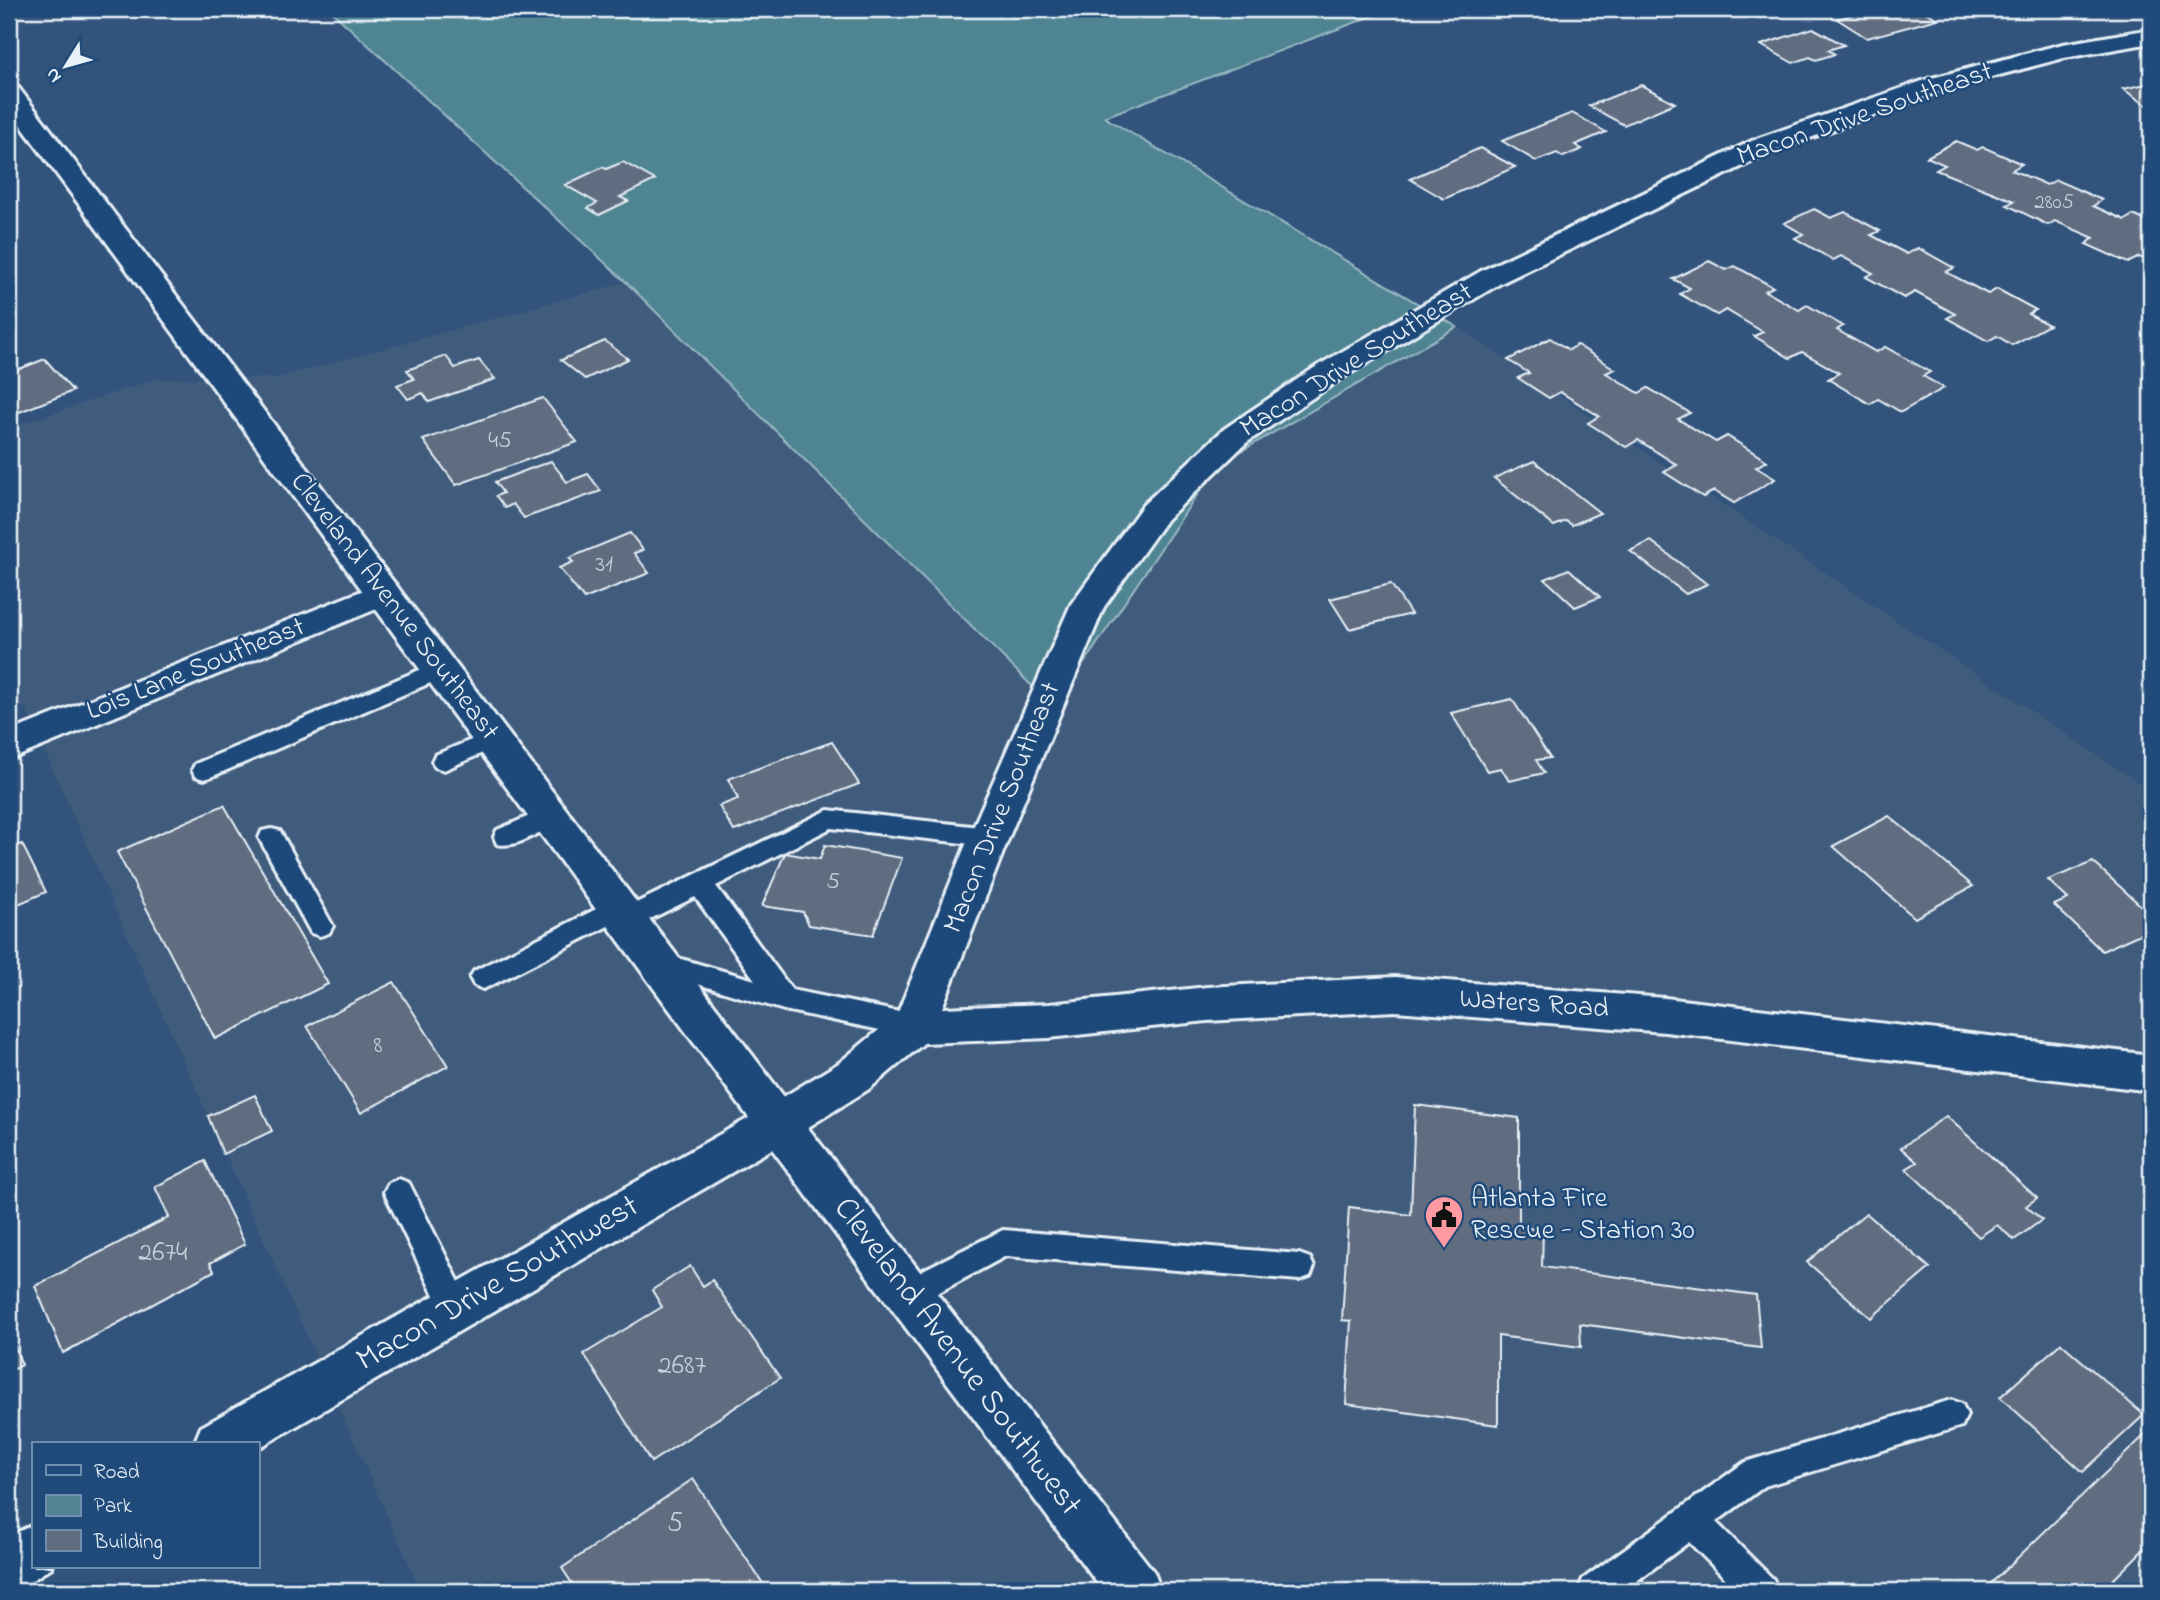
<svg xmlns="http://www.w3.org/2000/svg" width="2160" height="1600" viewBox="0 0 2160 1600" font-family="'Indie Flower',sans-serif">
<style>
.built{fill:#405b7d}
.green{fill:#508492;stroke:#9cbac5;stroke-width:2}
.building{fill:#606c80;stroke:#e8f1f8;stroke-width:2}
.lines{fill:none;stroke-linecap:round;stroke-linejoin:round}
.lane-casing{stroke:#e8f1f8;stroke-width:6}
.street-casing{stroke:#e8f1f8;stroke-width:6}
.secondary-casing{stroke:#e8f1f8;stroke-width:6}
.lane{fill:#1f4a7a;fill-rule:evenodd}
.street{fill:#1f4a7a;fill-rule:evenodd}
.secondary{fill:#1f4a7a;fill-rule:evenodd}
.labels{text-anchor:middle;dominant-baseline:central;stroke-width:5;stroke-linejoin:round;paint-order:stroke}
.far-number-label{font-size:21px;fill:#c6d0da}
.number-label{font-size:24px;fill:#c6d0da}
.street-label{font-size:28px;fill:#e8f1f8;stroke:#1f4a7a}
.poi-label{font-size:28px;fill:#e8f1f8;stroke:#1f4a7a;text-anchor:start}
.near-number-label{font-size:28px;fill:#c6d0da}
.near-street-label{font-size:33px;fill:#e8f1f8;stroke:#1f4a7a}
</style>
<rect width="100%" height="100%" fill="#32547c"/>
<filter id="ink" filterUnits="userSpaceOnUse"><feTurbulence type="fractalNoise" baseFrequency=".0143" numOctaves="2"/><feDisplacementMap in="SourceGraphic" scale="14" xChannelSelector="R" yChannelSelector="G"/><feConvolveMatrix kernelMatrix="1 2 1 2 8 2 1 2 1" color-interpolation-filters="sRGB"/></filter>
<g filter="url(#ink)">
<!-- built -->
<path class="built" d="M627 282 1054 707 1217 465 1457 327 2151 791V1591H421L25 707 9 713V428L156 379 277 378Z"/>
<!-- green -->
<path class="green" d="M329 9H1391L1104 117 1457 327 1217 465 1054 708 627 283Z"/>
<!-- building -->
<g class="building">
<path d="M1875 9H1920L1938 19 1867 38 1837 19Z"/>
<path d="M1813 28 1844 45 1828 50 1835 54 1816 60 1810 57 1793 63 1761 45Z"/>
<path d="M2151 83V108L2123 89Z"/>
<path d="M1641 85 1675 103 1624 125 1589 106Z"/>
<path d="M1572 113 1606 132 1575 145 1582 149 1563 157 1557 153 1536 161 1502 141Z"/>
<path d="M1956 141 1977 150 1983 147 2022 164 2012 170 2047 185 2056 180 2102 200 2093 206 2125 220 2133 215 2151 223V262L2139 257 2128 263 2086 244 2094 238 2055 221 2048 225 2007 205 2014 201 1936 170 1945 165 1927 157Z"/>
<path d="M1480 148 1515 167 1444 199 1410 179Z"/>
<path d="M623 162 655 180 620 197 628 201 599 215 588 208 597 203 565 185 603 167 606 169Z"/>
<path d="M1814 209 1831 218 1845 212 1880 231 1871 235 1907 254 1918 248 1954 268 1946 272 1988 294 1997 289 2036 310 2028 314 2049 325 2012 345 1997 336 1988 341 1947 318 1955 314 1915 292 1904 298 1866 277 1873 273 1841 256 1833 260 1795 238 1803 234 1784 223Z"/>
<path d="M1709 261 1726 270 1735 266 1773 287 1765 291 1799 310 1807 305 1843 326 1837 330 1876 352 1885 347 1930 372 1923 376 1944 388 1901 412 1878 399 1870 404 1828 379 1839 373 1802 352 1790 358 1754 336 1763 332 1726 310 1717 315 1680 294 1690 288 1673 279Z"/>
<path d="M1550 338 1569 350 1577 345 1615 369 1606 373 1639 393 1648 388 1690 413 1678 419 1716 442 1727 436 1767 461 1756 467 1775 479 1734 503 1714 491 1703 497 1664 472 1677 465 1638 440 1626 447 1588 423 1599 416 1560 392 1549 398 1518 378 1529 373 1508 360Z"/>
<path d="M605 341 628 359 585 379 561 360Z"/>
<path d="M446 356 455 368 479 360 495 379 429 402 423 393 408 399 397 385 414 379 407 370Z"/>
<path d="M45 359 73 391 9 416V373Z"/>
<path d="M543 398 577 442 456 485 423 440Z"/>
<path d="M551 461 567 482 588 474 601 491 524 518 513 504 505 508 496 496 503 493 495 482Z"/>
<path d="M1534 461 1600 513 1572 525 1566 521 1554 526 1494 478Z"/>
<path d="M630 533 643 550 634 553 649 573 584 599 559 568 573 562 569 558Z"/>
<path d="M1651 541 1707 584 1686 594 1630 551Z"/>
<path d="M1569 569 1600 597 1575 607 1545 579Z"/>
<path d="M1391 584 1411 614 1349 629 1330 599Z"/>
<path d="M1512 699 1550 758 1536 760 1544 773 1509 781 1501 768 1487 771 1451 713Z"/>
<path d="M832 742 859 784 734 831 719 806 738 799 728 779Z"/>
<path d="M224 805 328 984 215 1039 117 852Z"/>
<path d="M1889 816 1973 886 1915 918 1833 846Z"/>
<path d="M22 844 46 892 9 908V849Z"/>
<path d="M825 845 902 858 873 935 809 925 803 912 762 906 785 853 820 859Z"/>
<path d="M2093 862 2151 915V929L2102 951 2054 905 2068 899 2048 880Z"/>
<path d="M394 982 448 1066 361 1113 307 1026Z"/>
<path d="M255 1095 272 1131 223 1154 208 1116Z"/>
<path d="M1415 1105 1519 1118V1227L1543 1230 1542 1267 1756 1295 1761 1348 1580 1324 1581 1347 1498 1336V1425L1346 1404 1351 1321 1342 1320 1349 1207 1411 1215Z"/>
<path d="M1946 1116 2037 1198 2026 1206 2042 1220 2014 1240 1997 1225 1979 1237 1906 1169 1917 1162 1901 1148Z"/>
<path d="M205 1161 245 1244 210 1263 214 1271 63 1353 35 1286 169 1217 155 1187Z"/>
<path d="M1866 1213 1930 1268 1871 1318 1807 1262Z"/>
<path d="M690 1266 703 1286 712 1280 780 1378 651 1462 584 1354 662 1307 652 1290Z"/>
<path d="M9 1331 22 1365 9 1372Z"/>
<path d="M2061 1343 2144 1415 2083 1472 2000 1397Z"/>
<path d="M2151 1429V1542L2102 1591H1983Z"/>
<path d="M693 1479 768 1591H577L562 1568Z"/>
<path d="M1641 1578 1653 1591H1625Z"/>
</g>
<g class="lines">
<!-- lane casing -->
<g class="lane-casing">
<g id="lane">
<path d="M441 661 449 663 452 669 449 675 213 776 204 779 195 776 192 770 195 764Z"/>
<path d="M493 731 501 733 505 739 501 745 444 770 435 767 432 761 435 755Z"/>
<path d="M550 807 559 810 562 816 559 822C541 831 516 849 497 844L494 837 497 830Z"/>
<path d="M828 810 989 828 998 830 1001 837 998 844 989 846 831 828 716 886 792 990 914 1015 924 1018 928 1026 924 1034 914 1037 784 1010 651 970 647 963 651 956 660 953 755 980 695 897 636 926 627 929 618 926 616 922 492 985 483 989 474 985 470 978 474 971 610 902 619 899 628 902 630 906Z"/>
<path d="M271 829 280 831 329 919 333 926 329 933 320 936 311 933 259 838 262 831Z"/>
<path d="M399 1179 409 1183 467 1298 471 1308 467 1318 456 1322 445 1318 384 1192 389 1183Z"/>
<path d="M1003 1230 1299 1254 1310 1258 1314 1267 1310 1276 1299 1280 1006 1256 919 1303 908 1307 897 1303 893 1293 897 1283Z"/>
<path d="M1951 1400 1962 1404 1967 1415 1962 1426 1765 1486 1716 1522 1773 1579 1778 1591H1738L1689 1542 1623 1591H1578L1583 1579 1745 1462Z"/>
</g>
</g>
<!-- street casing -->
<g class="street-casing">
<g id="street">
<path d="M2151 29V43L2064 58 1946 89 1774 151 1501 283 1339 380 1246 443 1167 519 1104 607 1009 837 942 1008 1049 1004 1207 987 1395 977 1665 998 2151 1055V1091L1665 1032 1395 1011 1207 1021 1049 1038 924 1043 869 1089 794 1136 778 1142 762 1136 756 1123 762 1110 839 1063 897 1015 969 837 1071 604 1143 505 1224 429 1317 366 1481 271 1756 139 1928 79 2063 44Z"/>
<path d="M384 582 396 585 401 593 396 601 9 760V732Z"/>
</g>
</g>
<!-- secondary casing -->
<g class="secondary-casing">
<g id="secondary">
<path d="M9 84 18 87 794 1110 1154 1572 1161 1591H1103L772 1149 257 1449V1444H194L201 1427 749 1118 9 109Z"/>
<path d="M33 1525V1567H52L28 1583 9 1591V1536Z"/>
</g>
</g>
<!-- lane -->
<use href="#lane" class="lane"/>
<!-- street -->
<use href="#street" class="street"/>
<!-- secondary -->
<use href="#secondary" class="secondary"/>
</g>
</g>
<!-- icons -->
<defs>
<g id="civic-pin" transform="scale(2.0125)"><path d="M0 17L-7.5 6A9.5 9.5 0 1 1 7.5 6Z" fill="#ff9aa2" stroke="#1f4a7a"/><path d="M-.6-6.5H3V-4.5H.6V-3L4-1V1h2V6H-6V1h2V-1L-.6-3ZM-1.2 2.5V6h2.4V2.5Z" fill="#111"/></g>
</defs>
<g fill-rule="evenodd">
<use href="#civic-pin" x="1444" y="1215"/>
</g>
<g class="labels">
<!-- far-number labels -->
<g class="far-number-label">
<text x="2054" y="203">2805</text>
</g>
<!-- number labels -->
<g class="number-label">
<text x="500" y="441">45</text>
<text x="604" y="565">31</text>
<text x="833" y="882">5</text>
<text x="378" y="1046">8</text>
</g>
<!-- street labels -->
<g class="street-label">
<text transform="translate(1865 115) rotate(-19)">Macon Drive Southeast</text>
<text transform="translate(1357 361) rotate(-32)">Macon Drive Southeast</text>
<text transform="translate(394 607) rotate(53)">Cleveland Avenue Southeast</text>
<text transform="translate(196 670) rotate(-22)">Lois Lane Southeast</text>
<text transform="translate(1003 808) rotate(-68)">Macon Drive Southeast</text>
<text transform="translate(1534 1005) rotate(4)">Waters Road</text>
</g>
<!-- poi labels -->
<g class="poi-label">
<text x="1471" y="1199">Atlanta Fire<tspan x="1471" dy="32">Rescue - Station 30</tspan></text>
</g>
<!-- near-number labels -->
<g class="near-number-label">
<text x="163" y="1253">2674</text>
<text x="682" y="1366">2687</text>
<text x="675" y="1523">5</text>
</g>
<!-- near-street labels -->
<g class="near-street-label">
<text transform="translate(498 1284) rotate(-30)">Macon Drive Southwest</text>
<text transform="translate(957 1357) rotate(53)">Cleveland Avenue Southwest</text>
</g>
</g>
<!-- margin -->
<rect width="2160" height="1600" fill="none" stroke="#1f4a7a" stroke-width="35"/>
<rect x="18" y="18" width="2125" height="1565" fill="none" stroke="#e8f1f8" stroke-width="2.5" filter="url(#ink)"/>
<!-- legend -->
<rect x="32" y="1442" width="228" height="126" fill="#1f4a7a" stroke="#6f8dac" stroke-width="2"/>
<rect x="46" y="1465" width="35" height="10" fill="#1f4a7a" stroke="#6f8dac" stroke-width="2"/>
<text x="94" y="1478" font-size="21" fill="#e8f1f8">Road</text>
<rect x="46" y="1495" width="35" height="21" fill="#508492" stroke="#6f8dac" stroke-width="2"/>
<text x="94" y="1512" font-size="21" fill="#e8f1f8">Park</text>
<rect x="46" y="1530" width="35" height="21" fill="#606c80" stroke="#6f8dac" stroke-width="2"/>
<text x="94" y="1548" font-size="21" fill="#e8f1f8">Building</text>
<!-- north arrow -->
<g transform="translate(66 66) rotate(233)" stroke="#1f4a7a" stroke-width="5" paint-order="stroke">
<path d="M0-5L12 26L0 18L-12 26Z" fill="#e8f1f8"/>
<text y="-10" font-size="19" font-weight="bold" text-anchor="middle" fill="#e8f1f8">N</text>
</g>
</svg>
